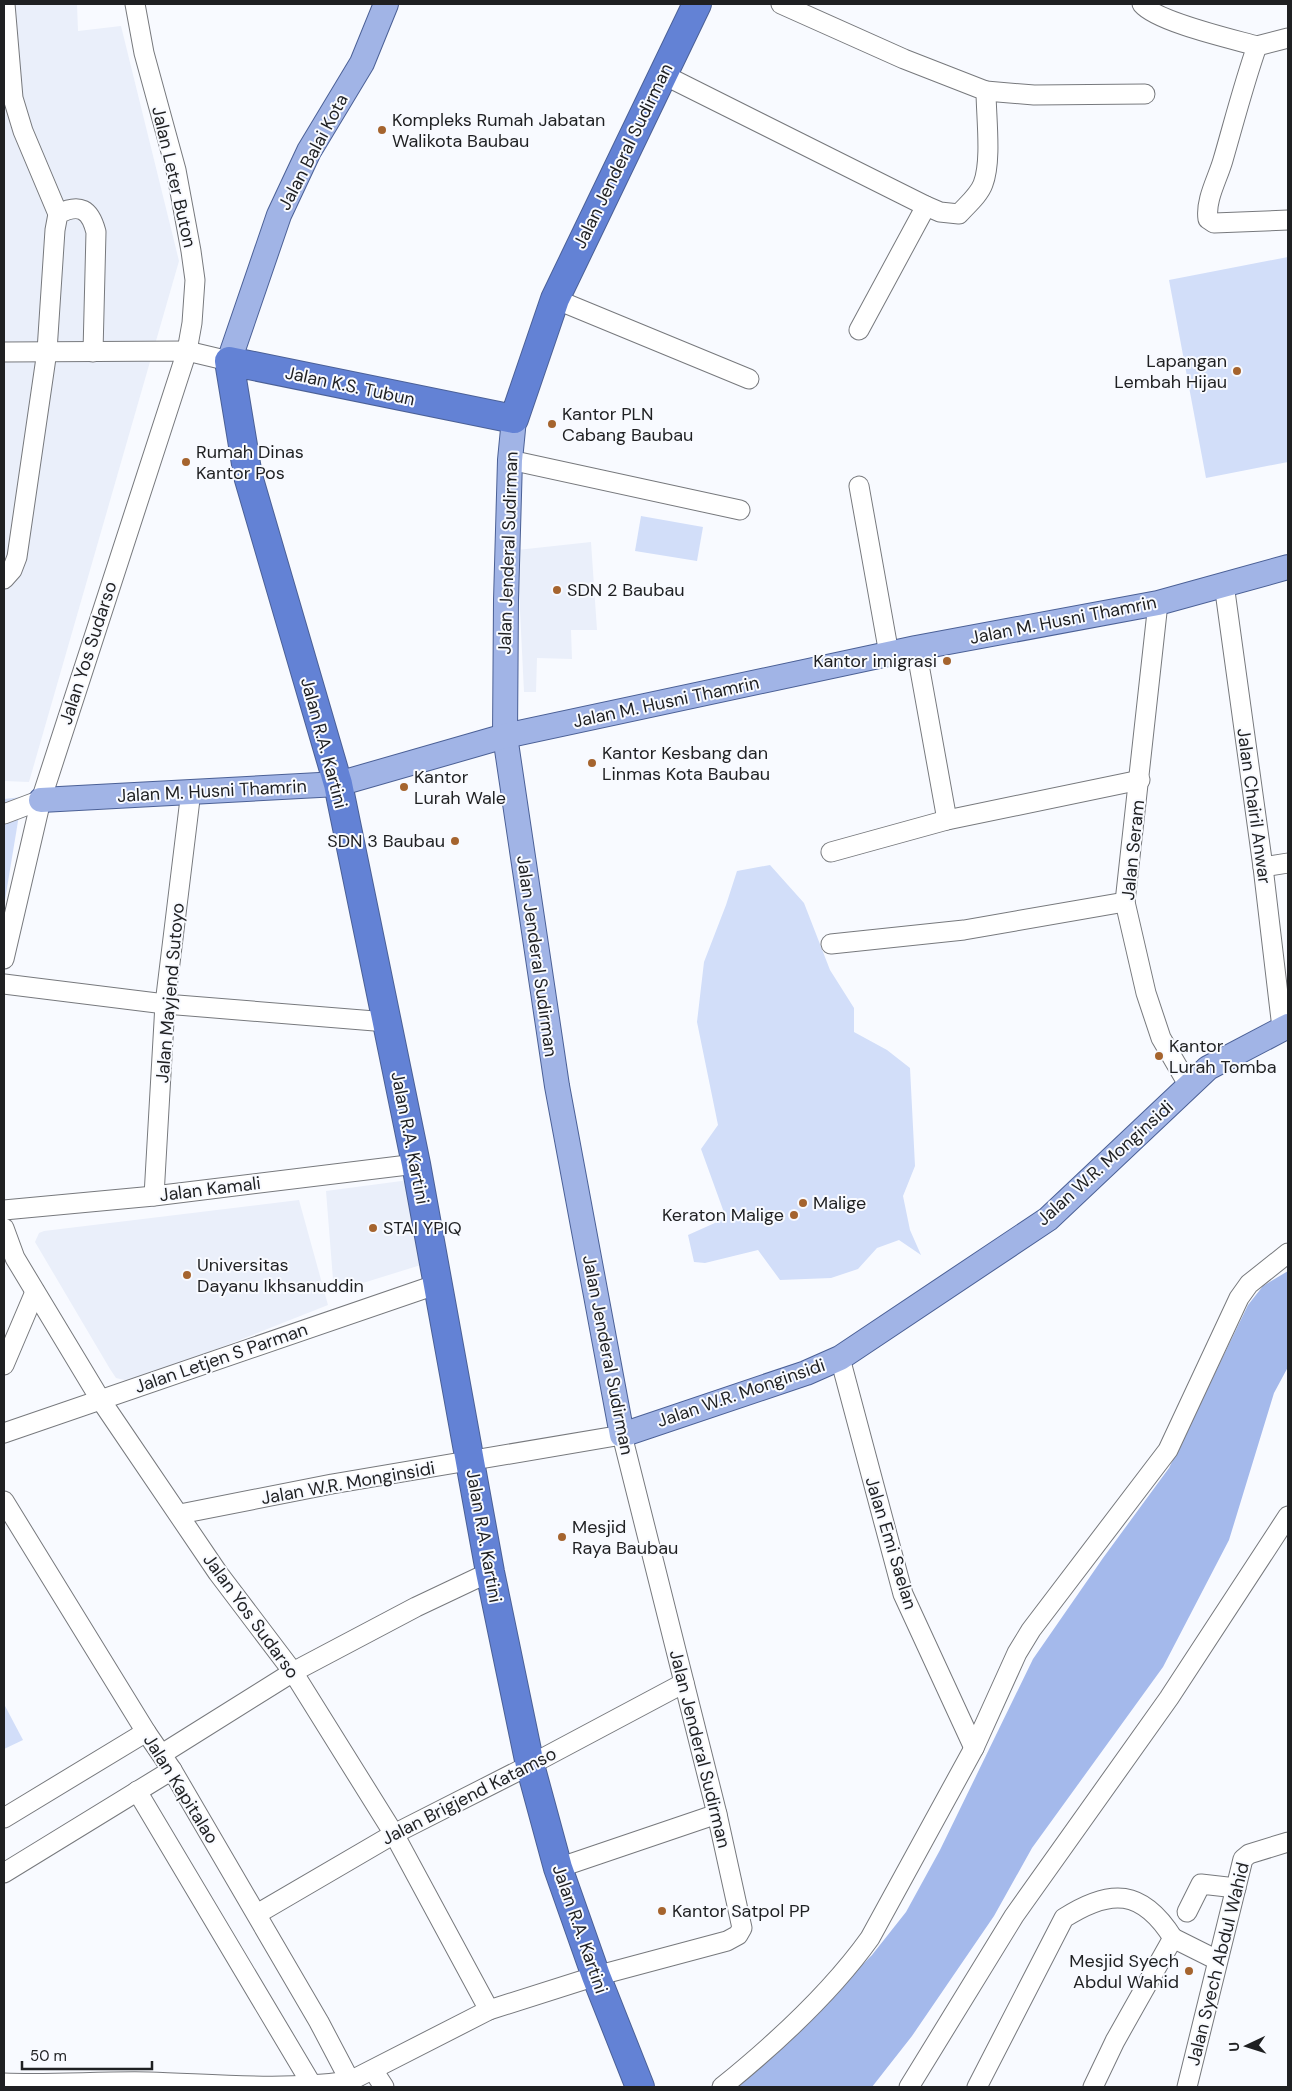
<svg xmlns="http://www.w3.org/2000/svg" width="1292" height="2091" viewBox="0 0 1292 2091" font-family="'DM Sans',sans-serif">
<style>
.built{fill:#eaeffa}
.green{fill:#d2def9}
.water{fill:#a4b9eb}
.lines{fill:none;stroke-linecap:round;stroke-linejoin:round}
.minor-casing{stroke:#77797d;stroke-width:21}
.major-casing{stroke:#4b6096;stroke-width:26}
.highway-casing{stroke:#4b6096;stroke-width:30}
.minor{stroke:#fff;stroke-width:19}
.major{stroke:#a1b4e6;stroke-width:24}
.highway{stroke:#6382d5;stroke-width:28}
.poi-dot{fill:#a5642e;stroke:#f8faff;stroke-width:2}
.labels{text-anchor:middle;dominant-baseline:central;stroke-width:4;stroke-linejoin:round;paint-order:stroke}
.poi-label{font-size:18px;fill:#1f2022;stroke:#f8faff;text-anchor:start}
.street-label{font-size:18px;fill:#1f2022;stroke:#f8faff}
</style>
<rect width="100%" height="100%" fill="#f8faff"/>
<!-- built -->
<g class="built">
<path d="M4 4H77L78 31 121 26 179 261 29 782 4 781Z"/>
<path d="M591 542 597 630H571L572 659 537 658 536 692H524L517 550Z"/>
<path d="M409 1180 424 1264 334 1292 326 1191Z"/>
<path d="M299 1200 328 1305 133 1382 116 1378 110 1369 35 1242 39 1233 44 1231Z"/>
</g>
<!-- green -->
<g class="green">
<path d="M1288 257V462L1206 478 1169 280Z"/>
<path d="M641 516 703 527 697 561 635 551Z"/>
<path d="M22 797 4 906V799Z"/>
<path d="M770 865 804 903 830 970 854 1008V1032L887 1050 910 1068 915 1166 903 1196 910 1230 921 1255 899 1240 877 1248 858 1269 831 1278 780 1280 758 1250 705 1263 694 1262 688 1235 726 1218 701 1149 718 1125 697 1022 704 962 726 905 737 871Z"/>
<path d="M4 1704 23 1740 4 1749Z"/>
</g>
<!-- water -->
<path class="water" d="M1288 1271V1367L1274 1393 1229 1540 1163 1667 1032 1848 994 1916 912 2036 872 2087H734L761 2066 872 1955 906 1912 940 1850 1033 1659 1103 1558 1169 1468 1248 1305 1263 1286Z"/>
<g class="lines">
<!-- minor casing -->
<g class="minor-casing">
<g id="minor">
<path d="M5 4 13 98 23 131 58 214"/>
<path d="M1142 4C1157 22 1232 39 1257 46"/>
<path d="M1288 38 1257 46C1244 83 1234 122 1223 160 1218 178 1205 200 1208 219L1214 223 1288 220"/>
<path d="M662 74 926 206 940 212 959 214C967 205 979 195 983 184 992 161 986 116 986 91L904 59 781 4"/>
<path d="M986 91 1034 95 1145 94"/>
<path d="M555 299 749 379"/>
<path d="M859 330 926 206"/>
<path d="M4 352 187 351 229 361"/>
<path d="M510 460 740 510"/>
<path d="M859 486 889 654"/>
<path d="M4 579 12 570 17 557 47 351 55 230 58 214C80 203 90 209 96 232L93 352"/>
<path d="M1224 584 1263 867 1282 1028"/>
<path d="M1158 603 1125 902 1146 993 1161 1038 1189 1086"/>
<path d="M916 648 947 820"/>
<path d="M4 814 41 800"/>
<path d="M831 852 947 820 1140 780"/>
<path d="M1263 867 1288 863"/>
<path d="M831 944 964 930 1125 902"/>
<path d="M4 959 41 800 187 351 192 323 195 280 191 251 176 170 144 53 135 4"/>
<path d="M4 984 165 1004 387 1022"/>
<path d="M154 1196 165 1004 191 791"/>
<path d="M4 1210 154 1196 416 1164"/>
<path d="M4 1228 15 1258 100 1399 218 1573 293 1672 394 1834 489 2010"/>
<path d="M840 1358 903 1594 974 1748"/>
<path d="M4 1365 35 1292"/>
<path d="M4 1433 438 1284"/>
<path d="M4 1501 146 1732 172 1770 319 2022 350 2081"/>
<path d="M162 1754 293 1672 416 1607 490 1572"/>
<path d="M137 1791 312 2085"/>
<path d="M4 1818 146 1732"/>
<path d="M558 1868 717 1814"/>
<path d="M4 1873 172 1770"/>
<path d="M1187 1912 1201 1884 1236 1888"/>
<path d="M257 1914 394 1834 530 1765 684 1683"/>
<path d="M373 2070 384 2087"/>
<path d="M4 2083C52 2085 100 2081 149 2082 215 2084 284 2091 350 2081L489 2010 596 1976 727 1941 738 1935 742 1928 717 1814 622 1435 332 1484 180 1514"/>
<path d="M722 2087C775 2044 830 1994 870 1938L974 1748 1017 1653 1031 1630 1168 1450 1239 1298 1249 1284 1288 1253"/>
<path d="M909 2087 1014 1916 1169 1698 1288 1516"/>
<path d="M977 2087 1064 1918C1111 1888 1142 1889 1173 1938"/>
<path d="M1093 2087 1115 2041 1173 1938 1217 1960"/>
<path d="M1187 2087 1243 1859 1249 1854 1288 1842"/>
</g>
</g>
<!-- major casing -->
<g class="major-casing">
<g id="major">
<path d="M229 361 279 215 309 151 362 63 386 4"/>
<path d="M514 419 510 460 506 600 505 736 557 1086 622 1435 806 1373 840 1358 1048 1219 1208 1068 1288 1026"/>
<path d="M41 800 338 784 505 736 916 648 1158 603 1288 567"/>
</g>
</g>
<!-- highway casing -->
<g class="highway-casing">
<path id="highway" d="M640 2087 596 1976 558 1868 530 1765 490 1572 416 1164 338 784 248 476 229 361 514 419 555 299 697 4"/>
</g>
<!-- minor -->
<use href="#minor" class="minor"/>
<!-- major -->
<use href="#major" class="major"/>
<!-- highway -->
<use href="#highway" class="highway"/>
</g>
<!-- markers -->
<g class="poi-dot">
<circle cx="382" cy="130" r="5"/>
<circle cx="1237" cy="371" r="5"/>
<circle cx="552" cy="424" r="5"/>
<circle cx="186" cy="462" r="5"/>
<circle cx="557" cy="590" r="5"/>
<circle cx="947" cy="661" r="5"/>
<circle cx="592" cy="763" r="5"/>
<circle cx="404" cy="787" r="5"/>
<circle cx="455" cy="841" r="5"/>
<circle cx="1159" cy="1056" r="5"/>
<circle cx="803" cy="1203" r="5"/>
<circle cx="794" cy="1215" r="5"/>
<circle cx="373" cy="1228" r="5"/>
<circle cx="187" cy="1275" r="5"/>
<circle cx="562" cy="1537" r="5"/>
<circle cx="662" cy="1911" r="5"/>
<circle cx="1189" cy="1971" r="5"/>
</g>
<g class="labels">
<!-- poi labels -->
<g class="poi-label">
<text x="392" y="120">Kompleks Rumah Jabatan<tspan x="392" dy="21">Walikota Baubau</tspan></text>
<text x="1227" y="361" text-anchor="end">Lapangan<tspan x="1227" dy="21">Lembah Hijau</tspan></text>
<text x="562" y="414">Kantor PLN<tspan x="562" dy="21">Cabang Baubau</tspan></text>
<text x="196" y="452">Rumah Dinas<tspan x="196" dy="21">Kantor Pos</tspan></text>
<text x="567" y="590">SDN 2 Baubau</text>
<text x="937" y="661" text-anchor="end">Kantor imigrasi</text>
<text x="602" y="753">Kantor Kesbang dan<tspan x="602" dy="21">Linmas Kota Baubau</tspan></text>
<text x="414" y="777">Kantor<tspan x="414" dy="21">Lurah Wale</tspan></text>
<text x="445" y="841" text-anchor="end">SDN 3 Baubau</text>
<text x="1169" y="1046">Kantor<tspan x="1169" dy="21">Lurah Tomba</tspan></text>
<text x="813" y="1203">Malige</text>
<text x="784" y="1215" text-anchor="end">Keraton Malige</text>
<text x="383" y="1228">STAI YPIQ</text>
<text x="197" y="1265">Universitas<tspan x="197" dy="21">Dayanu Ikhsanuddin</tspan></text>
<text x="572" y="1527">Mesjid<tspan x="572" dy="21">Raya Baubau</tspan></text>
<text x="672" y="1911">Kantor Satpol PP</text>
<text x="1179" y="1961" text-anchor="end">Mesjid Syech<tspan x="1179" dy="21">Abdul Wahid</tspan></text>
</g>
<!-- street labels -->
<g class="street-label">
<text transform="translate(313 152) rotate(-62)">Jalan Balai Kota</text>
<text transform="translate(623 156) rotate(-64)">Jalan Jenderal Sudirman</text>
<text transform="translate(174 177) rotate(77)">Jalan Leter Buton</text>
<text transform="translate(350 386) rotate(12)">Jalan K.S. Tubun</text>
<text transform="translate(508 553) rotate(-88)">Jalan Jenderal Sudirman</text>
<text transform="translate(1063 620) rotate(-11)">Jalan M. Husni Thamrin</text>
<text transform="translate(88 653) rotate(-72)">Jalan Yos Sudarso</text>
<text transform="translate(666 702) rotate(-12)">Jalan M. Husni Thamrin</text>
<text transform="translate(324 743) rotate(75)">Jalan R.A. Kartini</text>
<text transform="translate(212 791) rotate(-3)">Jalan M. Husni Thamrin</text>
<text transform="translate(1254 806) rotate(82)">Jalan Chairil Anwar</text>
<text transform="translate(1133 850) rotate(-84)">Jalan Seram</text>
<text transform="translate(537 956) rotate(82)">Jalan Jenderal Sudirman</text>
<text transform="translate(170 993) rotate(-85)">Jalan Mayjend Sutoyo</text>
<text transform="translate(410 1138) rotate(79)">Jalan R.A. Kartini</text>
<text transform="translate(1105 1163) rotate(-42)">Jalan W.R. Monginsidi</text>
<text transform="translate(210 1189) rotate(-7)">Jalan Kamali</text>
<text transform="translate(608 1355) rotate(79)">Jalan Jenderal Sudirman</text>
<text transform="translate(221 1358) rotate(-19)">Jalan Letjen S Parman</text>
<text transform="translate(741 1393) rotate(-19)">Jalan W.R. Monginsidi</text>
<text transform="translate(348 1483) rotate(-10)">Jalan W.R. Monginsidi</text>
<text transform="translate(484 1536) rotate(80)">Jalan R.A. Kartini</text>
<text transform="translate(891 1543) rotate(73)">Jalan Emi Saelan</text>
<text transform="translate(251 1616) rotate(54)">Jalan Yos Sudarso</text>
<text transform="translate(700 1749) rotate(76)">Jalan Jenderal Sudirman</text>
<text transform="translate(181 1789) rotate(58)">Jalan Kapitalao</text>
<text transform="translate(469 1796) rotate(-27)">Jalan Brigjend Katamso</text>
<text transform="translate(580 1929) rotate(71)">Jalan R.A. Kartini</text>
<text transform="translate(1218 1964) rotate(-76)">Jalan Syech Abdul Wahid</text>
</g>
</g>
<!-- border -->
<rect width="1292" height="2091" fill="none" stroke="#1f2022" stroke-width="10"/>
<!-- north arrow -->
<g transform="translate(1247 2046) rotate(266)" stroke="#f8faff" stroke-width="4" paint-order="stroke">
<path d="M0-4L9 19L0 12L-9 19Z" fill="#1f2022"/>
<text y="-8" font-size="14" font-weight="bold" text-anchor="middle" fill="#1f2022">U</text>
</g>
<!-- scale -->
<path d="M22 2061v8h130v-8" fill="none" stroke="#1f2022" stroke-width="2.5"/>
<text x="30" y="2061" font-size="15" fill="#1f2022" stroke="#f8faff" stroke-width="4" paint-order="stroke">50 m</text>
</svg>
